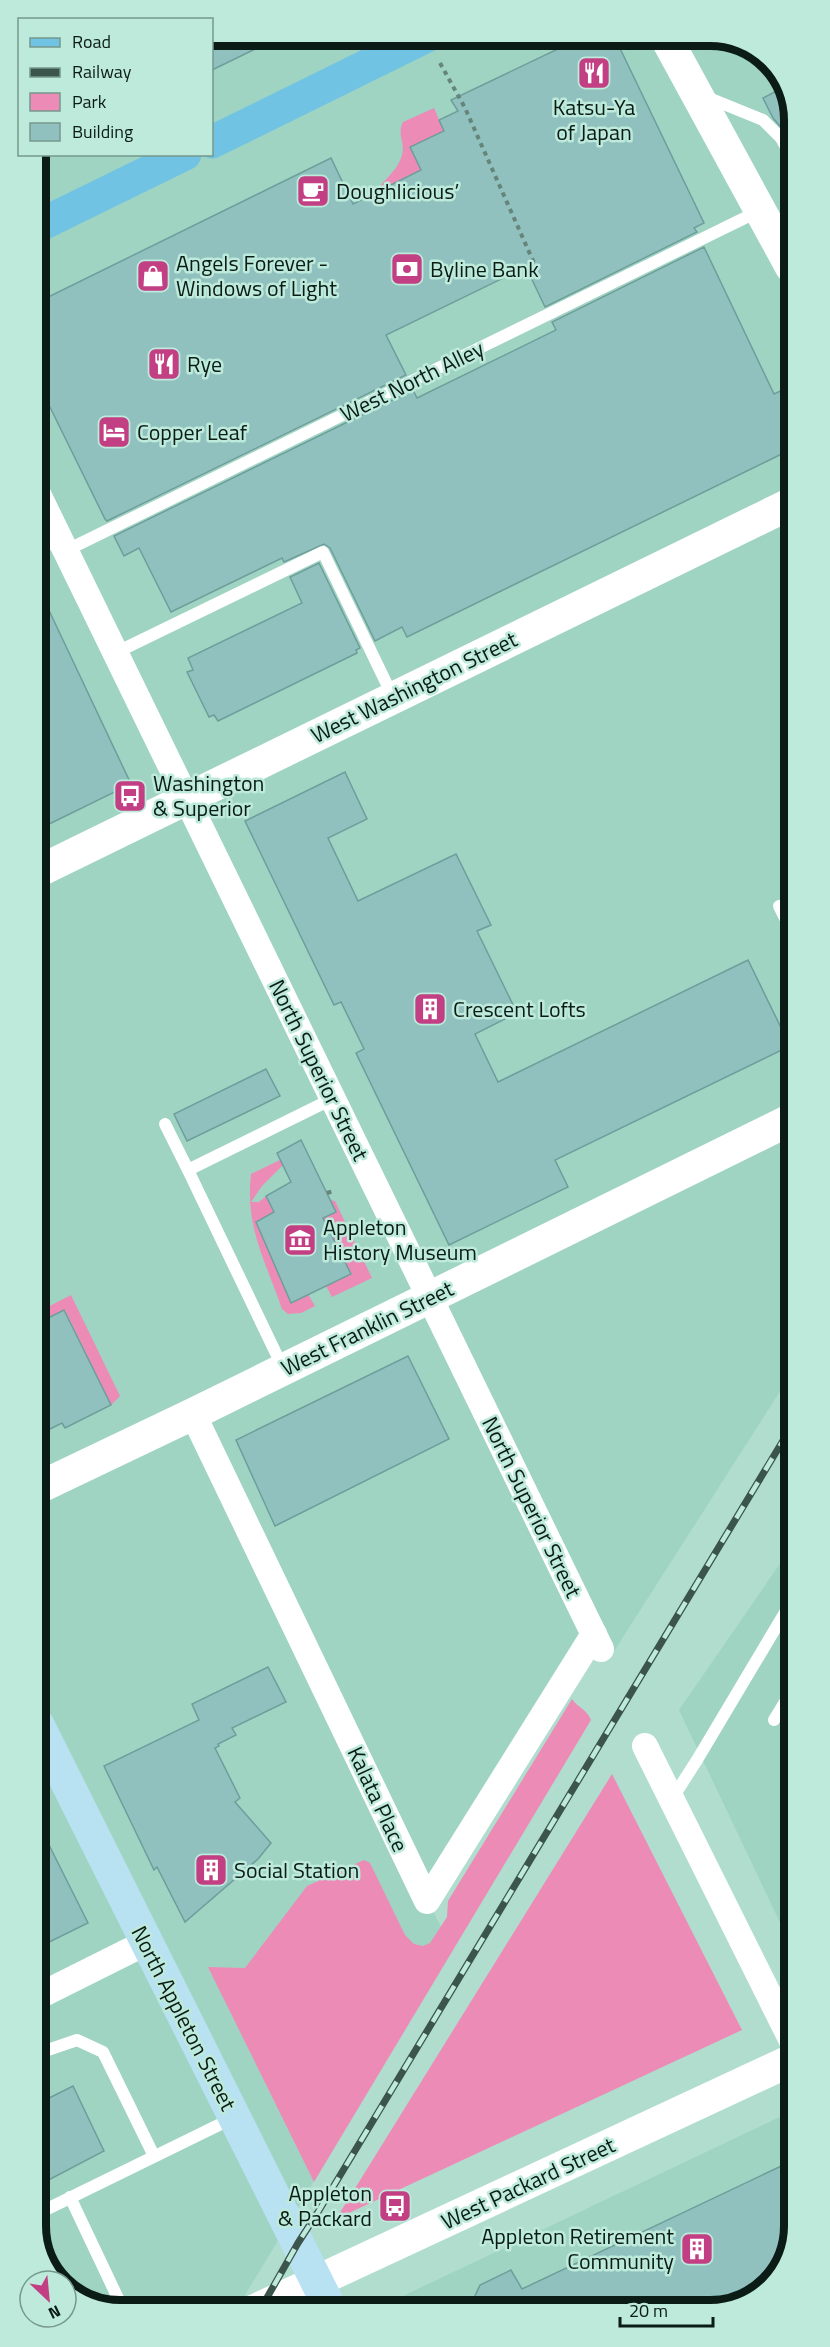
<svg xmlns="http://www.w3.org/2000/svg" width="830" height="2347" viewBox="0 0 830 2347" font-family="'Titillium Web',sans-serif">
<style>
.built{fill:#9fd4c2}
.green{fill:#ed8bb7}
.building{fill:#90c1be;stroke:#6e9e9b;stroke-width:1.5}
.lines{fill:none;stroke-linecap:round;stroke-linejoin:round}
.path{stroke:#65857a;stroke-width:4;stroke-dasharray:4.5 4.5;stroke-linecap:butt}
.service{stroke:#fff;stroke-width:12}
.minor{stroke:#fff;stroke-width:26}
.tertiary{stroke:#fff;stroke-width:32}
.secondary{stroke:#b8e1f1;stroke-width:33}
.primary{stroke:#71c3e3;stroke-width:33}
.rail-casing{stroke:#3b544c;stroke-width:7}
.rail{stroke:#bdeadb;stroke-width:4.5;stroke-dasharray:14;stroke-linecap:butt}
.labels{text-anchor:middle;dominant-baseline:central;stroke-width:5;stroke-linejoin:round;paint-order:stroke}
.poi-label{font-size:22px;fill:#0b1c17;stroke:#bdeadb;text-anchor:start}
.street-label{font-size:22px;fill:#0b1c17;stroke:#bdeadb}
.rim{fill:none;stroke:#0b1c17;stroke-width:8}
</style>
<rect width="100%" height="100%" fill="#b0ddce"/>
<!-- built -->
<g class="built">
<path d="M212 36H716L765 57 791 98 793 1371 609 1659 594 1635 427 1900 453 1950 236 2310 114 2311 66 2291V2281H59L39 2249 36 155 212 154Z"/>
<path d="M793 1545 794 1952 679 1710Z"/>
<path d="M786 2114 794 2116V2227L777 2278 732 2308 383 2310 384 2305Z"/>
</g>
<!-- green -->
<g class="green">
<path d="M434 108 444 131 410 147 421 170 373 201C378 182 395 175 401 158 407 144 396 135 403 122Z"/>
<path d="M280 1160 283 1165 262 1186 251 1202H259L266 1196 274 1212 256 1222 291 1302 308 1294 315 1306 301 1313 288 1314 282 1309C265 1260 245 1227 251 1174Z"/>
<path d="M330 1200 335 1201 372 1278 332 1297 326 1286 351 1273 323 1218 336 1212Z"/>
<path d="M71 1295 120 1396 111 1405 65 1310 38 1323V1312Z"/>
<path d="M572 1699C578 1708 586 1708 591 1720L314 2182 208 1967 245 1968 307 1886 364 1860 370 1863 405 1935 414 1944 423 1946 430 1943 447 1917 448 1901Z"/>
<path d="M612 1774 742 2030 336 2219Z"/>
</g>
<!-- building -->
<g class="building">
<path d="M212 36H282L212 70Z"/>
<path d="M585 36H614L704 223 694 228 697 232 545 307 526 267 386 335 406 375 107 521 105 519 43 393 37 397 36 303 331 158 353 204 421 170 410 147 444 131 439 120 458 111 451 100Z"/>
<path d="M784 87 791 98V139L773 118 763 98Z"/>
<path d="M704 247 774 394 791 386 792 449 407 637 402 627 375 641 330 548 324 544 284 562 282 558 171 612 139 548 124 556 114 536 413 390 417 398 556 330 552 322Z"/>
<path d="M319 563 360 648 356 650 357 653 218 721 214 715 209 717 187 672 193 670 188 658 302 603 290 577Z"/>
<path d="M37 585 131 784 37 830Z"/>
<path d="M345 772 367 819 328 838 358 901 456 854 491 925 477 931 517 1013 475 1034 498 1082 748 960 790 1046 555 1160 568 1187 449 1245 356 1053 364 1049 341 1002 334 1005 245 821Z"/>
<path d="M266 1069 280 1096 187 1141 174 1114Z"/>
<path d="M301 1140 336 1212 323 1218 351 1274 291 1303 256 1222 274 1212 266 1196 291 1182 277 1153Z"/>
<path d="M64 1310 111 1405 65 1428 62 1423 38 1435V1323Z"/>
<path d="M408 1356 449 1439 275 1526 236 1440Z"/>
<path d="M268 1667 286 1702 232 1728 236 1735 218 1744 219 1746 215 1748 240 1798 235 1802 271 1843 258 1859 185 1922 157 1867 154 1870 104 1766 199 1720 192 1704Z"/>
<path d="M38 1823 88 1923 39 1947 38 1866Z"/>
<path d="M73 2086 104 2151 39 2185V2103Z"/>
<path d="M794 2160V2227L778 2275 708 2308 469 2309 480 2285 511 2270 522 2289Z"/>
</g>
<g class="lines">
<!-- path -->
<g class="path">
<path d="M440 63 465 108 534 263"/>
<path d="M327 1193 334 1191"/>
<path d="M38 1429 45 1443"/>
</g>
<!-- service -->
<g class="service">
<path d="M704 96 763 120 781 138 791 156"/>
<path d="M37 550 60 539"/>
<path d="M65 551 759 211"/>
<path d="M115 653 323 552 393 697"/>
<path d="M779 906 792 932"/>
<path d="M165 1124 188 1170"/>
<path d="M283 1368 188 1170 334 1098"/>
<path d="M774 1720 793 1689"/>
<path d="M672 1799 697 1760 793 1599"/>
<path d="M39 2053 77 2040 103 2052 154 2156"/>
<path d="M70 2197 124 2311"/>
<path d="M39 2213 233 2118"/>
</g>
<!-- minor -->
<g class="minor">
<path d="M37 492 601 1649"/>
<path d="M193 1414 427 1901 594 1634"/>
<path d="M645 1746 794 2045"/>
<path d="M39 1996 145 1943"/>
</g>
<!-- tertiary -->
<g class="tertiary">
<path d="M665 36 791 267"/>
<path d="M37 872 792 503"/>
<path d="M38 1488 193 1414 792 1119"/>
<path d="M255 2310 794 2059"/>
</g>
<!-- secondary -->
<path class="secondary" d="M38 1725 331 2310"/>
<!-- primary -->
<g class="primary">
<path d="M212 142 427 36"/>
<path d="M36 227 185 154"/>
</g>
<!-- rail casing -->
<g class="rail-casing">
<path id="rail" d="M260 2310 298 2243 318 2212 793 1424"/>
</g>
<!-- rail -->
<use href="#rail" class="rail"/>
</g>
<!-- icons -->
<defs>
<g id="restaurant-square" transform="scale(1.725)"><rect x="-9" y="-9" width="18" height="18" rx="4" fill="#c33f84" stroke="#bdeadb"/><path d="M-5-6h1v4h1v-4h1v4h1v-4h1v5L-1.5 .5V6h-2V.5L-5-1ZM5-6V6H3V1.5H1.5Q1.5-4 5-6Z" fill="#fff"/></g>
<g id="cafe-square" transform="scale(1.725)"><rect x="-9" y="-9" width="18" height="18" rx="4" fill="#c33f84" stroke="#bdeadb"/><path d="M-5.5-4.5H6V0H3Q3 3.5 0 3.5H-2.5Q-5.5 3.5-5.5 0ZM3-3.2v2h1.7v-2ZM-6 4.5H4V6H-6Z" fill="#fff"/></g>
<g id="bank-square" transform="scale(1.725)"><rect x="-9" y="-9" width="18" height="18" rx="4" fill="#c33f84" stroke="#bdeadb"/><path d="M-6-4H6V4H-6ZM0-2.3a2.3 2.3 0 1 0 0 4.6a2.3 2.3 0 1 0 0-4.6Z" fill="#fff"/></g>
<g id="shop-square" transform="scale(1.725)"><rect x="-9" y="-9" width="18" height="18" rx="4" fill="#c33f84" stroke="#bdeadb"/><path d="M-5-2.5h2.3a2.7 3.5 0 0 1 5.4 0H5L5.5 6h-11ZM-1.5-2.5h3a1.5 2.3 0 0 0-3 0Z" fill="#fff"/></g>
<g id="hotel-square" transform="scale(1.725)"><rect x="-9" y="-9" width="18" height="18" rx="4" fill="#c33f84" stroke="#bdeadb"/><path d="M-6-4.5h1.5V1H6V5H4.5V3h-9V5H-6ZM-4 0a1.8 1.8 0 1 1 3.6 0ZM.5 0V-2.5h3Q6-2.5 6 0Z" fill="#fff"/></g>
<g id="bus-square" transform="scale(1.725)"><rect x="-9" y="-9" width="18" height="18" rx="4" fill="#c33f84" stroke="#bdeadb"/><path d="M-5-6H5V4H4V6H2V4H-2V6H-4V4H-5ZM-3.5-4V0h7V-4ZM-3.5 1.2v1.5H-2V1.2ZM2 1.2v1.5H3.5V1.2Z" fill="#fff"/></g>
<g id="building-square" transform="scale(1.725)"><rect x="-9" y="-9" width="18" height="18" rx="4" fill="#c33f84" stroke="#bdeadb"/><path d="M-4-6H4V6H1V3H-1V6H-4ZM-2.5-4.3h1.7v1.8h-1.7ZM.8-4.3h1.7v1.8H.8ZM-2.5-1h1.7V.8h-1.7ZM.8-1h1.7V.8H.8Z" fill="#fff"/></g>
<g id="museum-square" transform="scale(1.725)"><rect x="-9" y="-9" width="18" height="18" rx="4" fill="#c33f84" stroke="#bdeadb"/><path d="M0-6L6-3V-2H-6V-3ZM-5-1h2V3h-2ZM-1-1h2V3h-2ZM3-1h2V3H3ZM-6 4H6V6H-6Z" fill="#fff"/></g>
</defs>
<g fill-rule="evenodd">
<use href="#restaurant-square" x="594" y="73"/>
<use href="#cafe-square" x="313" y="191"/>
<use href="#bank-square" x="407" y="269"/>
<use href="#shop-square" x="153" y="276"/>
<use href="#restaurant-square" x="164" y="364"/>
<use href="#hotel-square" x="114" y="432"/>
<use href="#bus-square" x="130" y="796"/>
<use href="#building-square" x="430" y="1009"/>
<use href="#museum-square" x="300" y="1240"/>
<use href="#building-square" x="211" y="1870"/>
<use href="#bus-square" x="395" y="2206"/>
<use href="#building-square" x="697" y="2249"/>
</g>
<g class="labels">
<!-- poi labels -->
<g class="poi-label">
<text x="594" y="107" text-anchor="middle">Katsu-Ya<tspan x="594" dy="25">of Japan</tspan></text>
<text x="336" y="191">Doughlicious’</text>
<text x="176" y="263">Angels Forever -<tspan x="176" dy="25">Windows of Light</tspan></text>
<text x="430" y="269">Byline Bank</text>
<text x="187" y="364">Rye</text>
<text x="137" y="432">Copper Leaf</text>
<text x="153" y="783">Washington<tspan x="153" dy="25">&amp; Superior</tspan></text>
<text x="453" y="1009">Crescent Lofts</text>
<text x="323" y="1227">Appleton<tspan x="323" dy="25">History Museum</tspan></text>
<text x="234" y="1870">Social Station</text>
<text x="372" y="2193" text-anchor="end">Appleton<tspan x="372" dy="25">&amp; Packard</tspan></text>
<text x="674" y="2236" text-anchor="end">Appleton Retirement<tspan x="674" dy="25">Community</tspan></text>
</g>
<!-- street labels -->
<g class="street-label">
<text transform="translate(412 381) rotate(-26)">West North Alley</text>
<text transform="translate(414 687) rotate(-26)">West Washington Street</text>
<text transform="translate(319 1070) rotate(64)">North Superior Street</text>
<text transform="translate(367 1328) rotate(-26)">West Franklin Street</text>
<text transform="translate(532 1507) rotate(64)">North Superior Street</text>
<text transform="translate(378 1799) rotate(65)">Kalata Place</text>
<text transform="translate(184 2018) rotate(63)">North Appleton Street</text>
<text transform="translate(528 2183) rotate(-25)">West Packard Street</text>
</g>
</g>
<!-- crop -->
<path d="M0 0H830V2347H0ZM120 46H710A74 74 0 0 1 784 120V2226A74 74 0 0 1 710 2300H120A74 74 0 0 1 46 2226V120A74 74 0 0 1 120 46Z" fill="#bdeadb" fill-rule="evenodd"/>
<path class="rim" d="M120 46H710A74 74 0 0 1 784 120V2226A74 74 0 0 1 710 2300H120A74 74 0 0 1 46 2226V120A74 74 0 0 1 120 46Z"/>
<!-- legend -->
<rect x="18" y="18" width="195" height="138" fill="#bdeadb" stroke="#76988d" stroke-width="1.5"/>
<rect x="30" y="38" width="30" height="9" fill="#71c3e3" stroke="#76988d" stroke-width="1.5"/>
<text x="72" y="48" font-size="18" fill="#0b1c17">Road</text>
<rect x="30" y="68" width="30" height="9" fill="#3b544c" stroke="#76988d" stroke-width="1.5"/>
<text x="72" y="78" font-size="18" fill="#0b1c17">Railway</text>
<rect x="30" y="93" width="30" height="18" fill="#ed8bb7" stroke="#76988d" stroke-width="1.5"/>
<text x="72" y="108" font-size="18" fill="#0b1c17">Park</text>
<rect x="30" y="123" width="30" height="18" fill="#90c1be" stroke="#76988d" stroke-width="1.5"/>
<text x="72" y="138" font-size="18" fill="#0b1c17">Building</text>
<!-- north arrow -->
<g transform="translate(48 2299) rotate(154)"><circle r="28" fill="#bdeadb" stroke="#76988d" stroke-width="1.5"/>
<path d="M0-4.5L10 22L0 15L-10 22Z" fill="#c33f84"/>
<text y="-9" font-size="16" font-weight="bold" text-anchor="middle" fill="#0b1c17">N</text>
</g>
<!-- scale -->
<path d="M620 2317v9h93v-9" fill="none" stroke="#0b1c17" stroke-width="3"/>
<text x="629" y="2317" font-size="18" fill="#0b1c17" stroke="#bdeadb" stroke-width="4.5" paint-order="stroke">20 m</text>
</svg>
